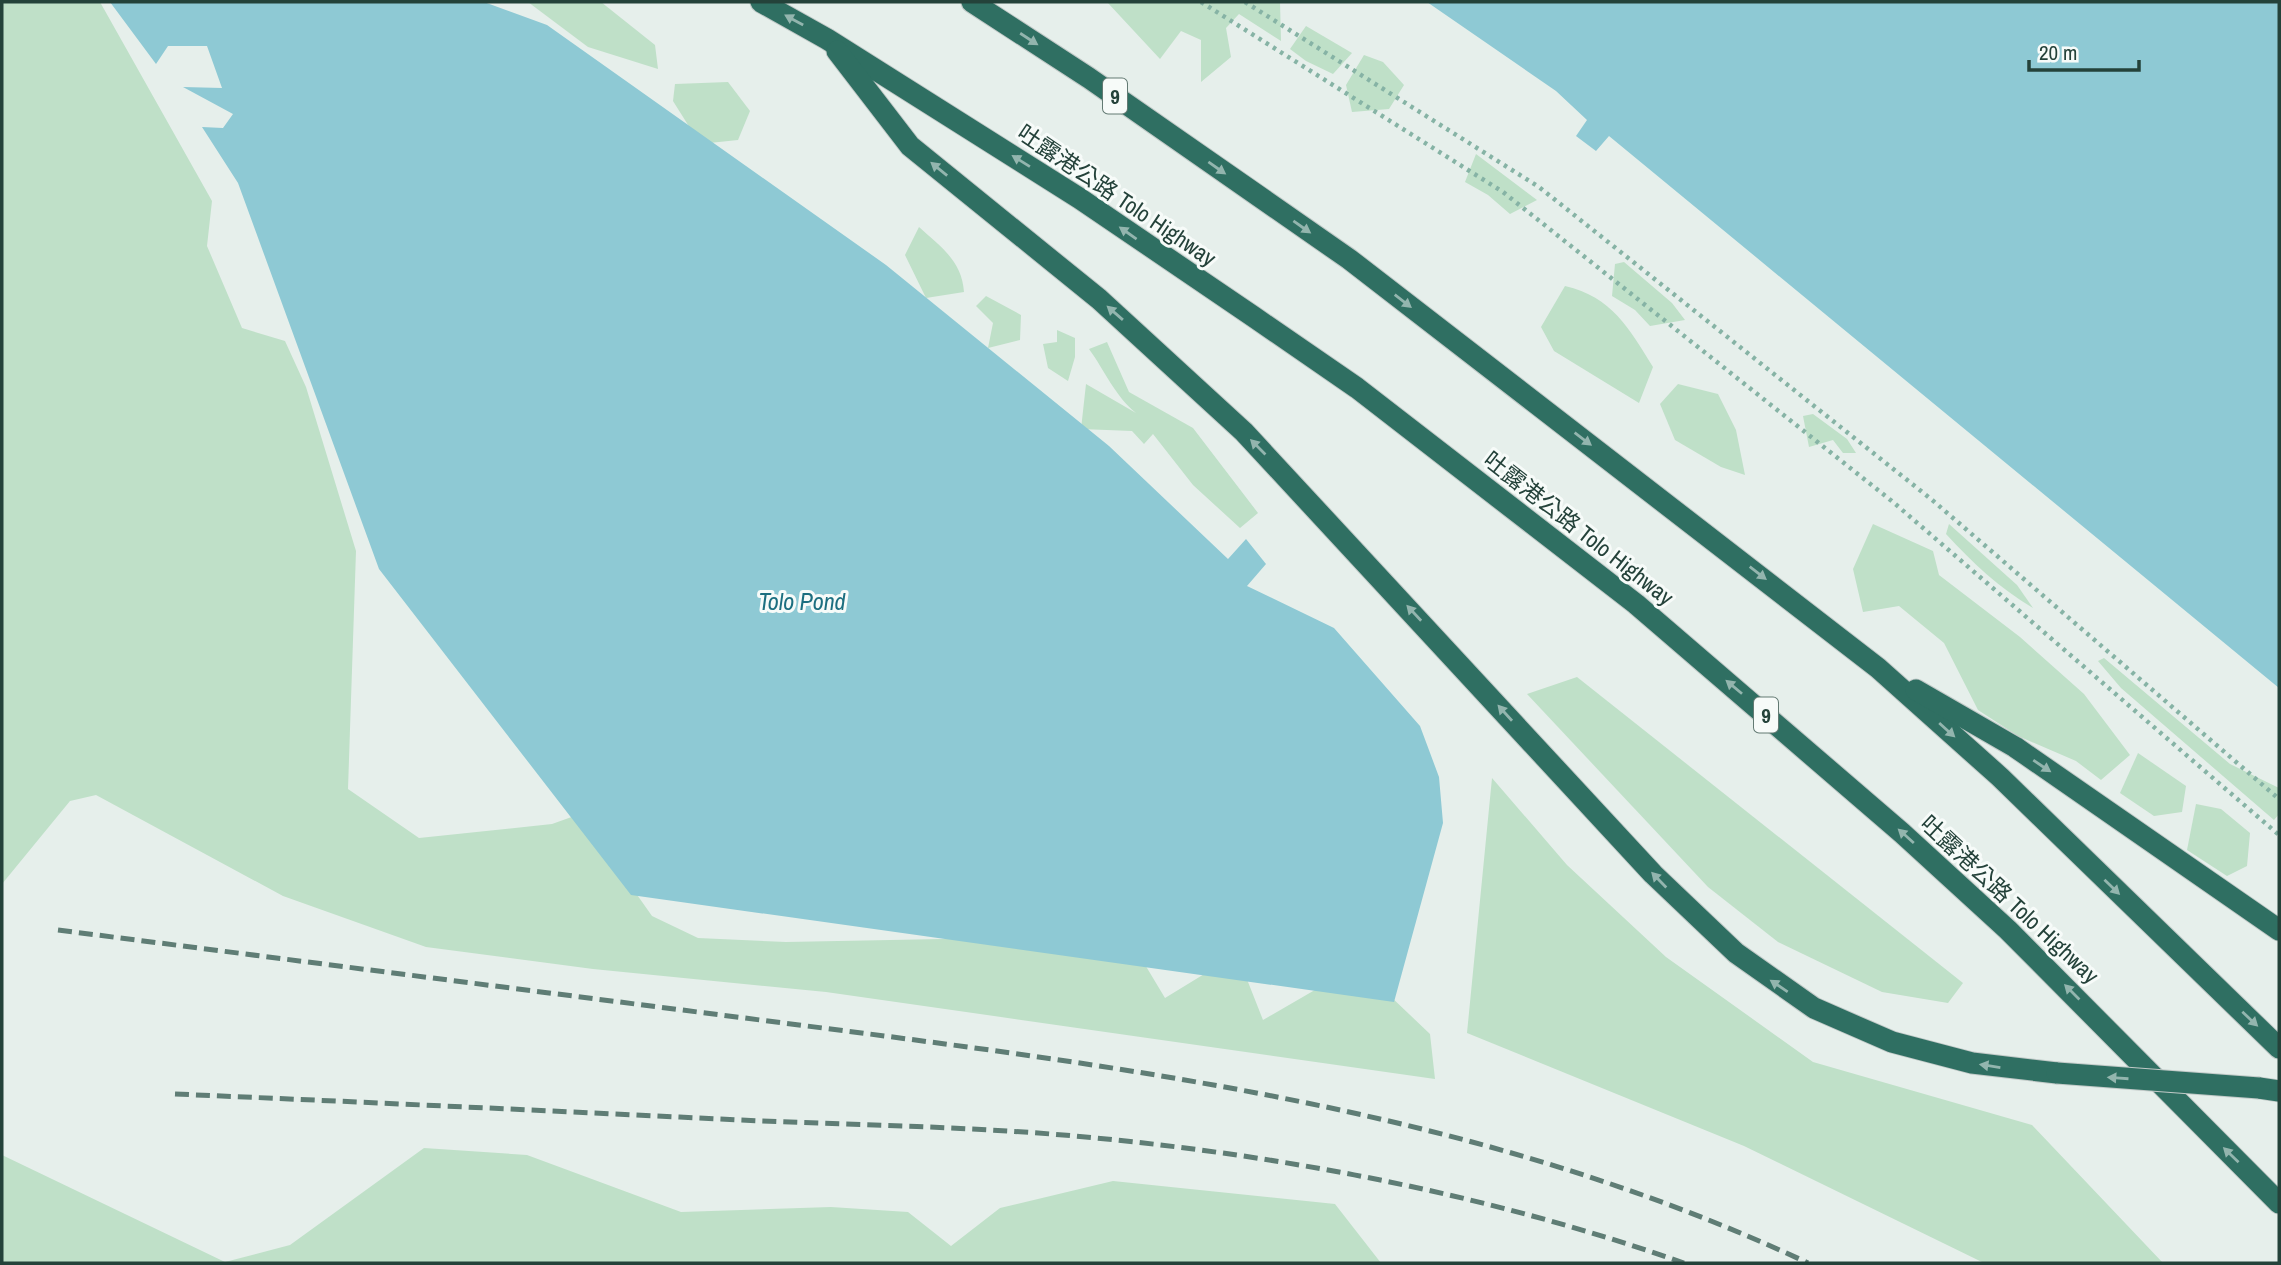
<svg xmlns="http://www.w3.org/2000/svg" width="2281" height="1265" viewBox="0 0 2281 1265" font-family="'Archivo Narrow','Noto Sans TC',sans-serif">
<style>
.green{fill:#bfe0c8}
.water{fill:#8ec9d4}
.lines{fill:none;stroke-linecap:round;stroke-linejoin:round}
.highway-casing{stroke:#c2cac8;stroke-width:23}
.path{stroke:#86b3a5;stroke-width:4.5;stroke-dasharray:3.5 5;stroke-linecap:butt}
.highway{stroke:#2f6f62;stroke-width:21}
.rail{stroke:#5f7d75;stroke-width:5;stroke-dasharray:14 7;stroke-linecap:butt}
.highway-bridge-casing{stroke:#c2cac8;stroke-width:23;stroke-linecap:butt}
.highway-bridge{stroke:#2f6f62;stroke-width:21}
.oneway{fill:#93b5ae}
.labels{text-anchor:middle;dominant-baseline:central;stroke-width:6;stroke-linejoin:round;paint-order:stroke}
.shield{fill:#f7fbf9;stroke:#637a73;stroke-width:2}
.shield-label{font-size:21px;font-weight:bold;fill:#24423a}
.street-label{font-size:23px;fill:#24423a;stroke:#f7fbf9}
.water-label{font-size:24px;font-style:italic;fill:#1c6f80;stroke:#f7fbf9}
</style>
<rect width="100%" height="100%" fill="#e6efeb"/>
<!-- green -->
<g class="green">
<path d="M2 2H100L212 201 207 246 242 328 285 341 306 387 356 551 348 789 419 838 552 824 580 814 652 916 698 938 786 942 995 938 1141 958 1165 998 1237 954 1263 1020 1320 987 1367 974 1430 1034 1435 1079 826 992 593 969 426 947 283 896 96 795 70 801 2 884Z"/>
<path d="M528 2H601L655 45 658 69 588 47Z"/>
<path d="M1107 2H1280L1281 41 1239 14 1226 28 1231 57 1201 82V40L1181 31 1160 59Z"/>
<path d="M1306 26 1352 53 1333 74 1306 61 1290 49Z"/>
<path d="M1364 55 1383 62 1404 85 1389 109 1352 112 1346 85Z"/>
<path d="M728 82 750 111 738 140 700 144 673 101 675 84Z"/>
<path d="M1476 154 1537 200 1510 214 1488 195 1465 182Z"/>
<path d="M919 227C941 247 962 261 964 292L926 298 905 255Z"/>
<path d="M1624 262 1672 303 1685 320 1650 326 1635 310 1612 296 1615 264Z"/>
<path d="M1565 286C1612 297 1629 328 1653 367L1639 403 1554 351 1541 327Z"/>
<path d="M986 296 1021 315 1020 340 988 348 993 323 976 306Z"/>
<path d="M1057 330 1075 338V357L1068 381 1048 368 1043 344 1057 342Z"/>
<path d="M1107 342 1129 392 1193 428 1258 513 1240 528 1193 485 1153 434 1144 444 1132 431 1081 429 1086 384 1136 413C1115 396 1105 371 1089 349Z"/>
<path d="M1678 384 1718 394 1736 430 1745 475 1721 467 1675 440 1660 404Z"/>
<path d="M1813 414 1847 439 1856 453H1843L1833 440 1809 447 1803 416Z"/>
<path d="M1873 524 1933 551 1939 575 2020 637 2084 694 2130 755 2101 780 2076 761 2018 736 1978 710 1944 643 1899 606 1863 612 1853 569Z"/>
<path d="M1949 524 2017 585 2033 608C1999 588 1973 563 1946 534Z"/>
<path d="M2104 658 2230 764 2279 788V814L2274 820 2121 688 2098 661Z"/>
<path d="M1577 677 1963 983 1948 1003 1882 992 1778 942 1708 887 1527 694Z"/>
<path d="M2138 753 2186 786 2182 812 2154 816 2120 793Z"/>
<path d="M1492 778 1567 865 1666 957 1813 1062 2032 1125 2163 1263H1984L1744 1146 1467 1033Z"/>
<path d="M2196 804 2221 809 2250 833 2247 866 2227 876 2187 850Z"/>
<path d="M424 1148 527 1155 681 1212 831 1207 908 1212 951 1246 1000 1208 1113 1181 1335 1204 1381 1263H2V1155L225 1262 290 1245Z"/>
</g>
<!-- water -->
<g class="water">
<path d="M110 2H484L547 25 886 265 1109 446 1228 559 1246 539 1266 564 1247 586 1334 628 1420 726 1439 777 1443 823 1394 1002 631 895 379 569 238 183 202 127 223 128 233 114 183 87 222 88 207 46H168L156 64Z"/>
<path d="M1427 2H2279V688L1609 136 1596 151 1576 136 1587 120 1556 91Z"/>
</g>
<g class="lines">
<!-- highway casing -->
<g class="highway-casing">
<g id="highway">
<path d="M761 2 827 39 1079 198 1254 317 1357 388 1636 604 1902 833 2008 930 2279 1203"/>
<path d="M972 2 1089 78 1349 259 1878 668 2000 777 2279 1048"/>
<path d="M837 51 910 146 1099 299 1244 432 1653 874 1736 953 1814 1008 1892 1042 1972 1063 2057 1073"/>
<path d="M1916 690 2015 747 2279 930"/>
<path d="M2259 1088 2279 1091"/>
</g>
</g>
<!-- path -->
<g class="path">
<path d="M1201 2 1503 192 1893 502 2279 835"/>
<path d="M1245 2 1539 187 1931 499 2279 799"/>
</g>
<!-- highway -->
<use href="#highway" class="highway"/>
<!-- rail -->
<g class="rail">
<path d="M58 930C308 962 557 994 807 1026 1151 1070 1490 1114 1808 1263"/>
<path d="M175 1094C363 1102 552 1111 741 1120 848 1125 956 1126 1063 1135 1273 1153 1485 1193 1684 1263"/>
</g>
<!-- highway-bridge casing -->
<g class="highway-bridge-casing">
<path id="highway-bridge" d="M2057 1073 2259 1088"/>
</g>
<!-- highway-bridge -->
<use href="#highway-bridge" class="highway-bridge"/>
</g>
<!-- one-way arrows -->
<defs><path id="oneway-solid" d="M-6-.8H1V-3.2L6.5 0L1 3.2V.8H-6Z" transform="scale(1.75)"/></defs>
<g class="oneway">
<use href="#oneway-solid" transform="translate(794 20) rotate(-151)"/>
<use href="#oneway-solid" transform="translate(1029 39) rotate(33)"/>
<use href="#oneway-solid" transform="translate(1021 161) rotate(-148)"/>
<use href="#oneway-solid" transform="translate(1217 168) rotate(35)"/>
<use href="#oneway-solid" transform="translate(939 169) rotate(-141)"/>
<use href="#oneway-solid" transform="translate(1302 227) rotate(35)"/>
<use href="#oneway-solid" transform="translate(1128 233) rotate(-145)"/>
<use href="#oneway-solid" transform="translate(1403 301) rotate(38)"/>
<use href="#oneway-solid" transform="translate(1115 313) rotate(-139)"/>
<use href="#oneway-solid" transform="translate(1583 439) rotate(37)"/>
<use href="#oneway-solid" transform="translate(1258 447) rotate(-135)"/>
<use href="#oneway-solid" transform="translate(1758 573) rotate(38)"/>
<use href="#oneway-solid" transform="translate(1414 613) rotate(-133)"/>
<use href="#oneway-solid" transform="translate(1734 687) rotate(-140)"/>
<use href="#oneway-solid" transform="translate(1505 713) rotate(-132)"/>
<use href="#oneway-solid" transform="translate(1947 730) rotate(42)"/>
<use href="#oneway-solid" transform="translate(2042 766) rotate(34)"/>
<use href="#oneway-solid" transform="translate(1906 836) rotate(-138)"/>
<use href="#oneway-solid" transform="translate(1659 880) rotate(-134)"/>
<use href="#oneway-solid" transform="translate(2112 887) rotate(44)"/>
<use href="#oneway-solid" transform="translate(1779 986) rotate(-146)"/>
<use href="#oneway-solid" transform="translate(2072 992) rotate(-135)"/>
<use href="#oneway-solid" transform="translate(2250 1019) rotate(43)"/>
<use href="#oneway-solid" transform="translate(1990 1066) rotate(-171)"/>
<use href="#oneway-solid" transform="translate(2118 1078) rotate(-176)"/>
<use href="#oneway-solid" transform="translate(2231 1155) rotate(-136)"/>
</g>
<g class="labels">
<!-- shield labels -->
<g class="shield">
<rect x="1103" y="78.5" width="24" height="35" rx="5"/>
<rect x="1754" y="697.5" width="24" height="35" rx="5"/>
</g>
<g class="shield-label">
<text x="1115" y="96">9</text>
<text x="1766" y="715">9</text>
</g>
<!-- street labels -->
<g class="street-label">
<text transform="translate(1117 195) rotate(34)">吐露港公路 Tolo Highway</text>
<text transform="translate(1579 528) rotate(38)">吐露港公路 Tolo Highway</text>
<text transform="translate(2010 899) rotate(43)">吐露港公路 Tolo Highway</text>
</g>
<!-- water labels -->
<g class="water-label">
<text x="802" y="601">Tolo Pond</text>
</g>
</g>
<!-- border -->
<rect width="2281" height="1265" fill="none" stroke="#24423a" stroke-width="7"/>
<!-- scale -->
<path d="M2029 60v10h110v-10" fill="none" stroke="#24423a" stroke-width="3.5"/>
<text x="2039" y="60" font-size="21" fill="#24423a" stroke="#f7fbf9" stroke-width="5" paint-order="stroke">20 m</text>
</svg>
